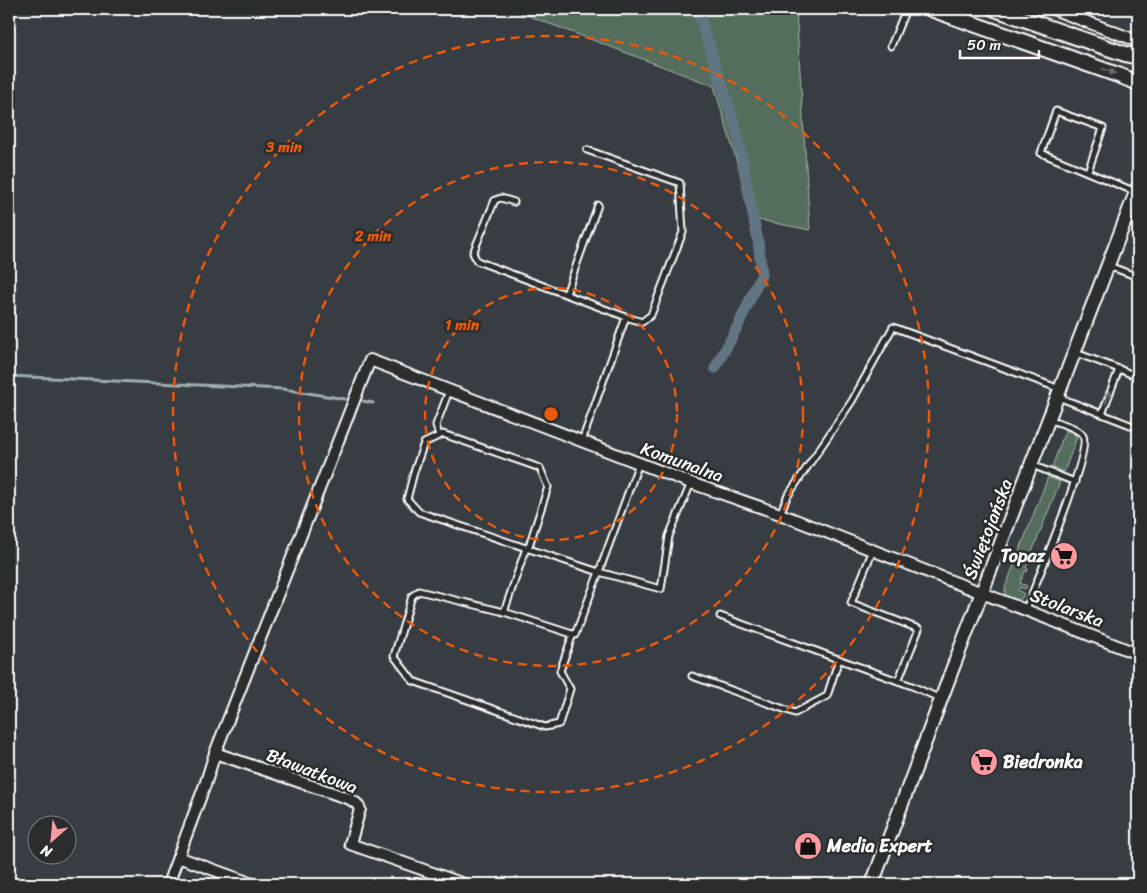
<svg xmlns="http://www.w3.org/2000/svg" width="1147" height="893" viewBox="0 0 1147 893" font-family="Sriracha,sans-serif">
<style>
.green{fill:#546d5c;stroke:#aab6ae}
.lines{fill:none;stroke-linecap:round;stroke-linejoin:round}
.stream{stroke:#a1acb4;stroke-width:3}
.canal{stroke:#627482;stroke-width:11}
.service-casing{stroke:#fff;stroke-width:9}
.minor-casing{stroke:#fff;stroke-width:14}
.tertiary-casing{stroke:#fff;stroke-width:16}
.secondary-casing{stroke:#fff;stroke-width:18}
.service{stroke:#2a2d2e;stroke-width:5}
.minor{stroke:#2a2d2e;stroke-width:10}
.tertiary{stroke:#2a2d2e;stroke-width:12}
.secondary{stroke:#2a2d2e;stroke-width:14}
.oneway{fill:#6a6c6d}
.ring{fill:none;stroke:#e8590c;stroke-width:2.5;stroke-dasharray:9 6}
.labels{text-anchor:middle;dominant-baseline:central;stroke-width:5;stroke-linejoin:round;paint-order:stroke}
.street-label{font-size:18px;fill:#fff;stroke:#2a2d2e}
.poi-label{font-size:18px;font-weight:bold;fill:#fff;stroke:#2a2d2e;text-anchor:start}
.centre{fill:#e8590c;stroke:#2a2d2e;stroke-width:2.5}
.ring-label{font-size:15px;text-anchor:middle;font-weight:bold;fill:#e8590c;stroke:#2a2d2e;stroke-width:5;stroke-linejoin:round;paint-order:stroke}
</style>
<rect width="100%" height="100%" fill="#383d43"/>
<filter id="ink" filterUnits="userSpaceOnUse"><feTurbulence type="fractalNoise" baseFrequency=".02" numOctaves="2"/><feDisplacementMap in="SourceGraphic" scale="10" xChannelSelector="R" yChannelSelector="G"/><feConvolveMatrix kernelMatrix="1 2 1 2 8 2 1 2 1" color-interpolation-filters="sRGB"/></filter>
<g filter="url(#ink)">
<!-- green -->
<g class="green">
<path d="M513 9H796L810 230 754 219 714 86 513 10Z"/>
<path d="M1065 431H1071L1077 437 1064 472 1052 467Z"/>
<path d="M1048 477 1060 482 1026 567 1028 569 1027 572 1025 571 1020 583 1027 586 1025 589 1020 587 1018 590 1024 594 1022 598 1018 600 1005 596V588Z"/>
</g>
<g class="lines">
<!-- stream -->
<g class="stream">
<path d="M9 376 283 389 345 399"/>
<path d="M363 401 373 403"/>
</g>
<!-- canal -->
<path class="canal" d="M697 9 736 128 758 241 762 273 738 326 715 368"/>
<!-- service casing -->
<g class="service-casing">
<g id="service">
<path d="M891 46 906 9"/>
<path d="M587 150 680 183 683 232 651 315 642 322 626 317"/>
<path d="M1088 171 1103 128 1056 111 1041 153 1136 192"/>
<path d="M514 202 501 198 495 200 473 253 477 261 626 317 582 441"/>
<path d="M1109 266 1138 277"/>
<path d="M566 294 598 205"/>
<path d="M1119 369 1138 377"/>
<path d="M1058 397 1102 414 1119 369 1076 353"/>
<path d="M1102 414 1138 428"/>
<path d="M439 436 436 425 449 391"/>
<path d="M639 463 599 572 661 589 669 536 691 483"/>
<path d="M1032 465 1075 482"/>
<path d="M780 514 787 497 852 401 893 327 1060 389"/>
<path d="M526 548 419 512 407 499 414 472 424 443 443 434 540 468 548 487 528 549"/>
<path d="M526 548 599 572 575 635 504 612Z"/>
<path d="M873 550 851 603 919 629 898 681"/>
<path d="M1026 609C1035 585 1092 452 1083 436 1078 427 1059 423 1050 420"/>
<path d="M504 612 419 591 412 596 394 656 413 681 545 727 559 724 570 689 560 671 573 634"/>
<path d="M720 616 912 686 941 699"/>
<path d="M692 676 795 713 827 696 839 659"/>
</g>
</g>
<!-- minor casing -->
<g class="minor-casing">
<g id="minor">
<path d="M1053 9 1135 40"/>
<path d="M215 753 350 799 357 804 360 809 350 844 464 884"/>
<path d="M178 857 253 884"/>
<path d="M168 884 206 782 215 753 370 360 691 483 780 514 1138 654"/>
</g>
</g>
<!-- tertiary casing -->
<g class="tertiary-casing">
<path id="tertiary" d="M872 884 952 670 1138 187"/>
</g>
<!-- secondary casing -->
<g class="secondary-casing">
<g id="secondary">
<path d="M931 9 1118 75 1138 83"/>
<path d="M995 9 1125 54 1138 57"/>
</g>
</g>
<!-- service -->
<use href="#service" class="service"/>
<!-- minor -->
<use href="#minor" class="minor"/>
<!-- tertiary -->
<use href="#tertiary" class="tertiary"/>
<!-- secondary -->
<use href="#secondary" class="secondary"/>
</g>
<!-- one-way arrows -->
<defs><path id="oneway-solid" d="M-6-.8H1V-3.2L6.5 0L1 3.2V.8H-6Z" transform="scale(1.25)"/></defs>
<g class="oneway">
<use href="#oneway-solid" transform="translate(1109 71) rotate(20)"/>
<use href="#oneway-solid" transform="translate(1108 397) rotate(-70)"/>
</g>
</g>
<!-- distance rings -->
<g class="ring">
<circle cx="551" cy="414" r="126"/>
<circle cx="551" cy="414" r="252"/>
<circle cx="551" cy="414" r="378"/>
</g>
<!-- icons -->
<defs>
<g id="supermarket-disc" transform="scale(1.4375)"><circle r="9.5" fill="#ff9aa2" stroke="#2a2d2e"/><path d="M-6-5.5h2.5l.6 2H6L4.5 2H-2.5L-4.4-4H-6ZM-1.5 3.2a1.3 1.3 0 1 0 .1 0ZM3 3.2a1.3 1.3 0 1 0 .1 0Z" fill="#111"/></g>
<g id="shop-disc" transform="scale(1.4375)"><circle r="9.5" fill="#ff9aa2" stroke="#2a2d2e"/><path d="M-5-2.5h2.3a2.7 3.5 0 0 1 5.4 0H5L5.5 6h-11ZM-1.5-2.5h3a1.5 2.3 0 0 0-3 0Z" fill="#111"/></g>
</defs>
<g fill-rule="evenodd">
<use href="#supermarket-disc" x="1064" y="556"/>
<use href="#supermarket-disc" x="984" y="762"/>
<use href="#shop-disc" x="808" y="846"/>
</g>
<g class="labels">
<!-- street labels -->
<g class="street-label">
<text transform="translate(682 462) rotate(20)">Komunalna</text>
<text transform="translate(988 529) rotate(-69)">Świętojańska</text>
<text transform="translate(1067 608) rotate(21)">Stolarska</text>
<text transform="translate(312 771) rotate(21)">Bławatkowa</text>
</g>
<!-- poi labels -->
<g class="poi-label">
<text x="1045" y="556" text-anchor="end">Topaz</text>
<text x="1003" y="762">Biedronka</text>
<text x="827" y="846">Media Expert</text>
</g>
</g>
<circle cx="551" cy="414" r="8" class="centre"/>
<g class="ring-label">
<text x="284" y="152">3 min</text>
<text x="373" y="241">2 min</text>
<text x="462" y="330">1 min</text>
</g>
<!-- margin -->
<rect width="1147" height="893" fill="none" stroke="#2a2d2e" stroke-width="30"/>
<rect x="15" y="15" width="1117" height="863" fill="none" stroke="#fff" stroke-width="2" filter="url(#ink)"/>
<!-- north arrow -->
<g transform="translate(52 840) rotate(207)"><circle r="24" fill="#2a2d2e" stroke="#7f8182"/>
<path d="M0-4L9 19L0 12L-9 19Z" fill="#ff9aa2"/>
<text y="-8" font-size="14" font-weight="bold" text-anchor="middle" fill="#ffffff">N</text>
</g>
<!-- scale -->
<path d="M960 50v8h79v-8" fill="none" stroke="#ffffff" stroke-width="2.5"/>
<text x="967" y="50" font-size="15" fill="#ffffff" stroke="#2a2d2e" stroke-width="4" paint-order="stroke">50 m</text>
</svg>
